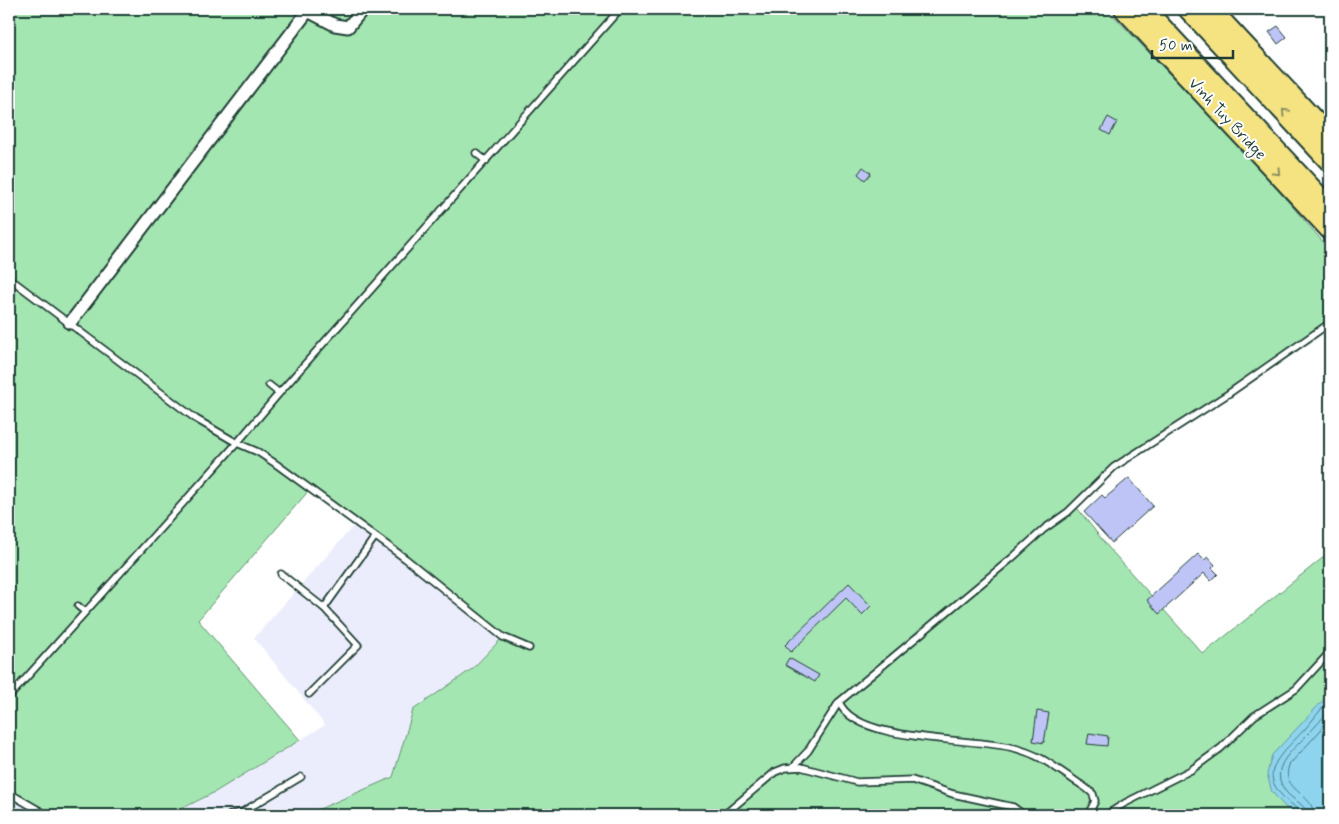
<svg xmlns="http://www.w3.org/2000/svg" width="1339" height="824" viewBox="0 0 1339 824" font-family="Mynerve,sans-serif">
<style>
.built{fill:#ecedfc}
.green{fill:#a4e6b1;stroke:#629272}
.water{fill:#8ed4ef;stroke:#6298a4}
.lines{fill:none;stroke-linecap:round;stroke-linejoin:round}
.shore{stroke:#4b797f;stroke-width:1}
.building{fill:#bfc4f6;stroke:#1f3d34}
.lane-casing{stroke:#1f3d34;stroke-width:9}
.street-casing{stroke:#1f3d34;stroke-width:15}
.highway-casing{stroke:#1f3d34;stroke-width:24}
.lane{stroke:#fff;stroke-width:5.5}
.street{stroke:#fff;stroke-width:11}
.highway{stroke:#f5e382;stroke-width:20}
.oneway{stroke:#8a905b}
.labels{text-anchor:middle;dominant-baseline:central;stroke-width:4;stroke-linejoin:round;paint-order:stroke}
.street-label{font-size:16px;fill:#1f3d34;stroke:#fff}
</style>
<rect width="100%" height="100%" fill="#fff"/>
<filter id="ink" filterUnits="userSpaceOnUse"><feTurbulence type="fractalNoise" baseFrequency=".02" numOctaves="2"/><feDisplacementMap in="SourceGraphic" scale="10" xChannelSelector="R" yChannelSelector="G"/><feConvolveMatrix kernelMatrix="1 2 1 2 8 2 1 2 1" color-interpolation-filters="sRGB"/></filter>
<g filter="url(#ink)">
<!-- built -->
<g class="built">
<path d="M355 524 503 637 472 669 413 710 393 777 317 810 312 815H169L215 792 325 725 254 638Z"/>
<path d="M9 792 46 815H9Z"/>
</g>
<!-- green -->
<path class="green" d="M9 9H1107L1252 160 1330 250V323L1114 467 1074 504 1108 547 1203 654 1330 552V815H312L317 810 393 777 413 710 472 669 503 637 311 488 198 620 300 740 215 792 169 815H46L9 792Z"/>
<!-- water -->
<path class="water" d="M1330 693V815H1299L1285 807 1272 792 1267 774 1272 755Z"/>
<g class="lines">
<!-- shore -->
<g class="shore">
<path d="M1300 815 1299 810C1252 776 1275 761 1305 729 1314 719 1321 708 1330 700"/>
<path d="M1307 815C1306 804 1294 801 1287 793 1267 769 1291 752 1307 735 1315 727 1323 718 1330 709"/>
<path d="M1314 815C1313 792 1280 791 1289 765L1330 720"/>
</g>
</g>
<!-- building -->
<g class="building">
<path d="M1278 26 1287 37 1278 44 1269 32Z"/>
<path d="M1108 117 1117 122 1110 135 1101 130Z"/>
<path d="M863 167 871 173 865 180 858 174Z"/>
<path d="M1129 478 1153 506 1112 543 1084 512 1102 495 1105 498Z"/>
<path d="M1198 554 1204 560 1208 557 1215 565 1212 568 1218 574 1211 581 1204 573 1159 614 1147 600Z"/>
<path d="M849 583 871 606 862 615 846 598 791 652 785 645Z"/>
<path d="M789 658 819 675 815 682 785 665Z"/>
<path d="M1037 711 1049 713 1044 743 1033 741Z"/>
<path d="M1089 733 1108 736 1107 746 1087 744Z"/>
</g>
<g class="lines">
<!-- lane casing -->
<g class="lane-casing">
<g id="lane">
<path d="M476 153 486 161"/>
<path d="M9 278 196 419 237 443 258 452 276 464 406 559 503 637 529 648"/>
<path d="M269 385 279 393"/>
<path d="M281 574 324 608 358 645 309 694"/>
<path d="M78 606 84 611"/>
<path d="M324 608 375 537"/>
<path d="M9 697 237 443 281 391 620 9"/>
<path d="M839 702C856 744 974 737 1014 748 1040 755 1050 764 1071 778 1078 783 1086 787 1093 794L1095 801 1088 815"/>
<path d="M793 767 808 751 839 702 1012 558 1044 529 1068 512 1114 467 1228 394 1330 323"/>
<path d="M9 793 47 815"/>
<path d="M230 815 242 812 301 777"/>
<path d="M724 815 775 772 785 768 801 767 857 782 912 780 953 794 1013 807 1024 815"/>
<path d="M1106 815 1125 803 1191 770 1221 748 1254 716 1296 689 1330 652"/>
</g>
</g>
<!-- street casing -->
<g class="street-casing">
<g id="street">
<path d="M308 11 335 25 348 27 363 9"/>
<path d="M70 323 308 11 305 9"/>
</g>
</g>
<!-- highway casing -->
<g class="highway-casing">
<g id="highway">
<path d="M1125 9 1330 229"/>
<path d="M1144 9 1330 209"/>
<path d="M1189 9 1330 161"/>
<path d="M1210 9 1330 138"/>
</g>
</g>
<!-- lane -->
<use href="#lane" class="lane"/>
<!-- street -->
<use href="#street" class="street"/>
<!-- highway -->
<use href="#highway" class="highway"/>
</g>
<!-- one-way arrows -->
<defs><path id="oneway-chevron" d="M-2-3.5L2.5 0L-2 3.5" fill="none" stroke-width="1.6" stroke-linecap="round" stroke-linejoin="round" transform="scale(1.25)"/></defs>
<g class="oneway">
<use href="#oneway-chevron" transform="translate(1285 112) rotate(-133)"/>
<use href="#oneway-chevron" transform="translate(1277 172) rotate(47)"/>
</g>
</g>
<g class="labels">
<!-- street labels -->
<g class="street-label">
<text transform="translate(1227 119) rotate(47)">Vinh Tuy Bridge</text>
</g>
</g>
<!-- margin -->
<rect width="1339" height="824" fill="none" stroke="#fff" stroke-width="30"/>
<rect x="15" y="15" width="1309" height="794" fill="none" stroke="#1f3d34" stroke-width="2" filter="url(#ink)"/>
<!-- scale -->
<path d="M1152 50v8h81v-8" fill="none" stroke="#1f3d34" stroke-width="2.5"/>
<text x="1159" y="50" font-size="15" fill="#1f3d34" stroke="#ffffff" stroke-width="4" paint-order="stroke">50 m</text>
</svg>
